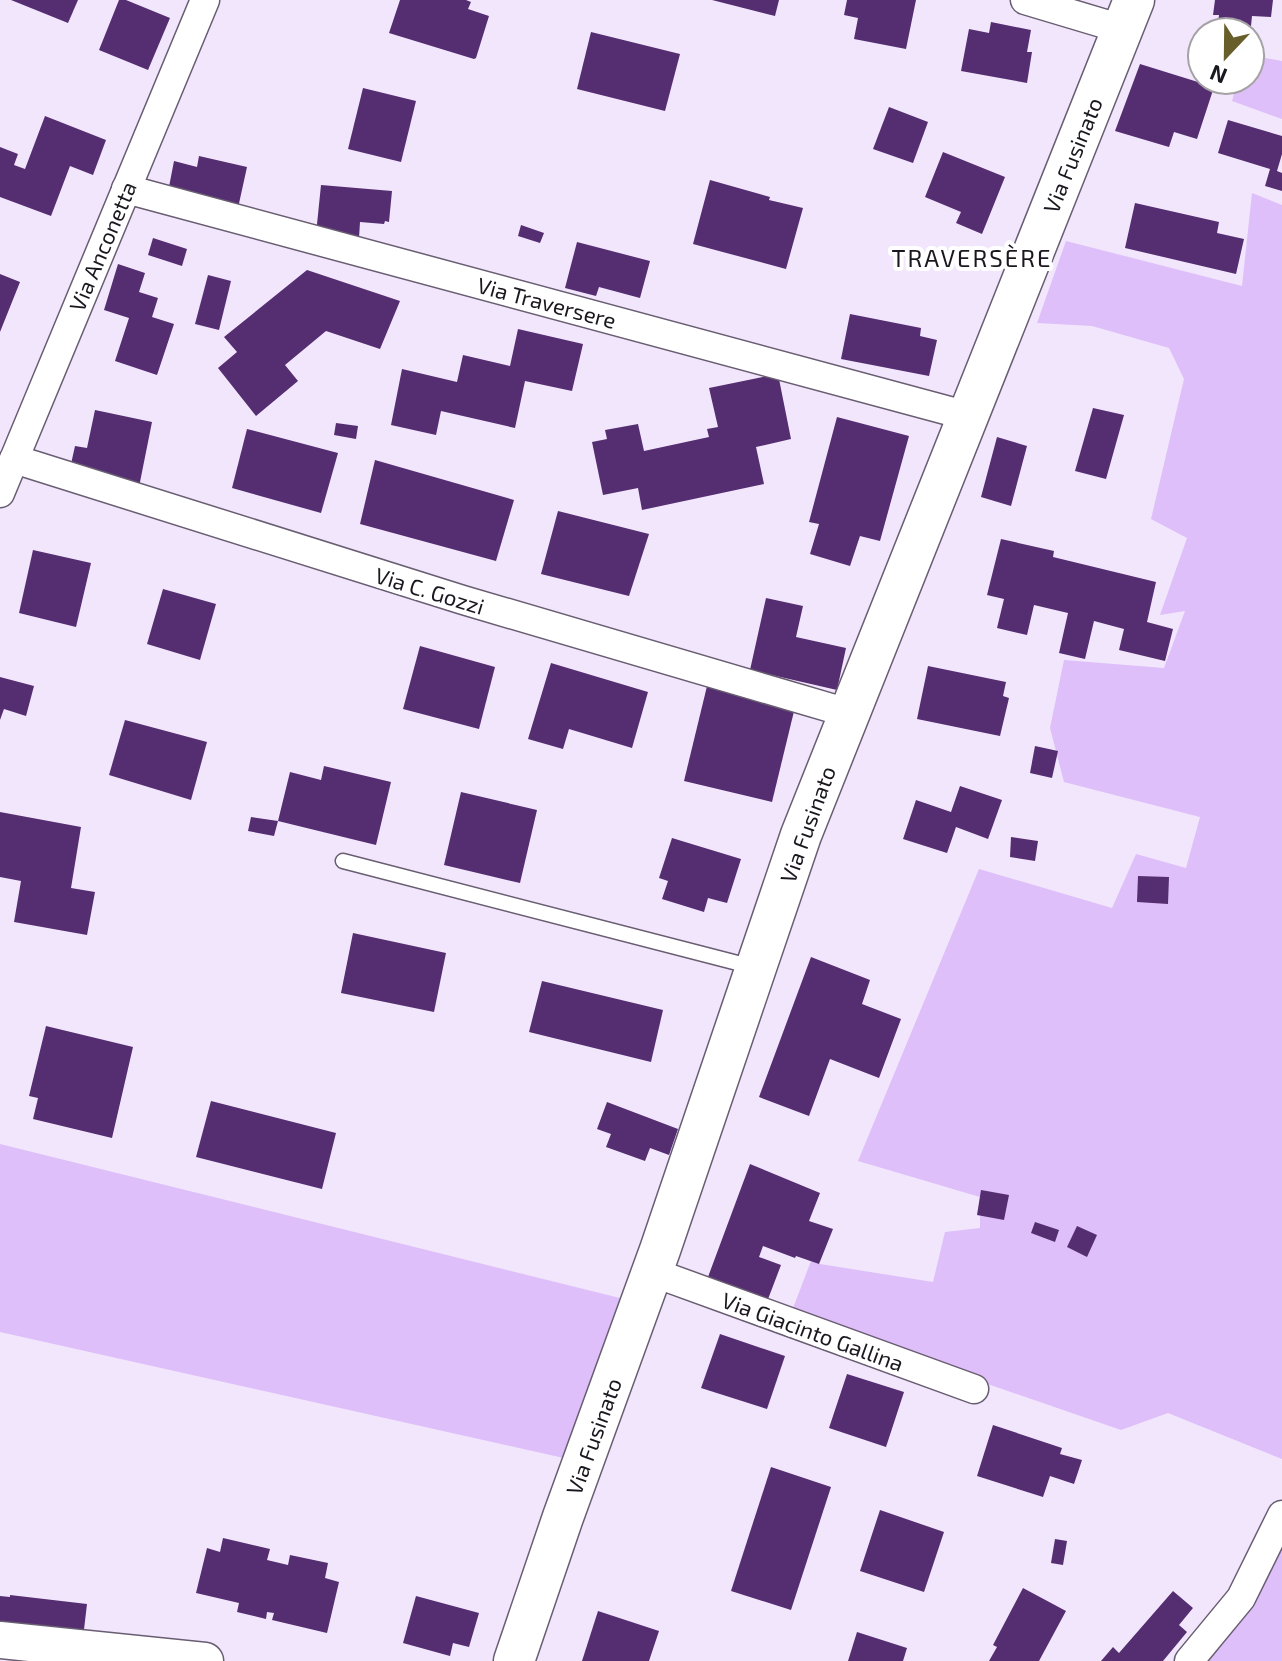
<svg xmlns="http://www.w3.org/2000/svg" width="1282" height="1661" viewBox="0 0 1282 1661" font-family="'Exo 2',sans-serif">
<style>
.green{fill:#debff9}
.building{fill:#552e71}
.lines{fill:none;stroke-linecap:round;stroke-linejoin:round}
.service-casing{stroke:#685d71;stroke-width:17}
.minor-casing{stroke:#685d71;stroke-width:31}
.tertiary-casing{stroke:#685d71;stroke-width:39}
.secondary-casing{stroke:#685d71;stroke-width:43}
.service{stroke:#fff;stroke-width:14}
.minor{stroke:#fff;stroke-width:28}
.tertiary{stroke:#fff;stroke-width:36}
.secondary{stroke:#fff;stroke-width:40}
.labels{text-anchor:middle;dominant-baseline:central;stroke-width:8;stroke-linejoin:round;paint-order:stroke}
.street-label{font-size:22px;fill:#1b171f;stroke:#fff}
.neighbourhood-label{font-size:24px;letter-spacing:2px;fill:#1b171f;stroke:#fff}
</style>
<rect width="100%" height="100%" fill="#f2e6fd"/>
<!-- green -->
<g class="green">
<path d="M1250 55 1282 61V119L1232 101 1238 80H1250Z"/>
<path d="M1252 193 1282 205V1459L1168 1413 1121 1430 790 1316 811 1261 820 1264 933 1282 945 1232 980 1228V1197L858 1161 979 869 1112 908 1136 854 1186 868 1200 817 1064 782 1050 728 1064 660 1164 668 1185 611 1160 615 1187 538 1151 519 1184 379 1169 348 1092 326 1037 323 1066 241 1242 286Z"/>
<path d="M0 1144 636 1302 577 1461 0 1332Z"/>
<path d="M1282 1515V1661H1189Z"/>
</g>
<!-- building -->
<g class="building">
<path d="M11 0H78L68 23Z"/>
<path d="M119 0H126L170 18 148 70 99 50Z"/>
<path d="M400 0H466L471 2 468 9 489 16 476 58 474 59 389 33Z"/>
<path d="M712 0H779L775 16Z"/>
<path d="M847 0H916L906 49 854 39 858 18 844 15Z"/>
<path d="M1215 0H1273L1271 17 1252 16 1251 26 1218 23 1219 15H1213Z"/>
<path d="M991 22 1031 30 1027 52H1032L1027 83 961 71 969 29 989 33Z"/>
<path d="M591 32 680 54 665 111 577 89Z"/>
<path d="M1140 64 1214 87 1197 139 1174 132 1169 147 1115 131Z"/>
<path d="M363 88 416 101 401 162 348 149Z"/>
<path d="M889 107 928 122 913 163 873 149Z"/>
<path d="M45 116 106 140 93 175 70 166 51 216 0 197V147L18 154 14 165 25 169Z"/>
<path d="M1228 120 1282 136V154L1277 171 1282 173V191L1265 186 1270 169 1218 153Z"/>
<path d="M943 152 1005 177 982 234 956 223 961 212 925 197Z"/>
<path d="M199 156 247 167 238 208 168 192 174 161 197 167Z"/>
<path d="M710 180 770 197 769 200 803 208 786 269 693 244Z"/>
<path d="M321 185 392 191 389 222 385 221 384 224 360 222 359 238 316 234Z"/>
<path d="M1135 203 1219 222 1217 233 1244 239 1236 274 1125 248Z"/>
<path d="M521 225 544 233 540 243 518 236Z"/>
<path d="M153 238 187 249 182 266 148 255Z"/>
<path d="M577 242 650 261 640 298 599 287 596 296 565 288Z"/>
<path d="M118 264 145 273 139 292 158 298 152 317 174 324 157 375 115 361 129 318 104 310Z"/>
<path d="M307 270 400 301 380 349 326 331 285 365 298 381 256 416 218 368 237 352 224 337Z"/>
<path d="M0 274 20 282 0 332Z"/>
<path d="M208 275 231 281 219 330 195 324Z"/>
<path d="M850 314 921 328 920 336 937 340 929 376 841 359Z"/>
<path d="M518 329 583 344 572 391 525 381 515 428 441 411 436 435 391 425 402 369 457 382 463 355 510 366Z"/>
<path d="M778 374 791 439 756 447 764 484 642 510 638 488 603 495 592 442 607 439 605 430 638 424 644 451 709 437 707 429 718 427 709 388Z"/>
<path d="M1093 408 1124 415 1106 479 1075 471Z"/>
<path d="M95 410 152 422 139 487 69 473 75 446 87 448Z"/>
<path d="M837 417 909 436 880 541 860 536 850 566 810 554 819 524 809 522Z"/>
<path d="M336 423 358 426 356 439 334 435Z"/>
<path d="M247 429 338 453 321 513 232 488Z"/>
<path d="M997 437 1027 446 1011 506 981 497Z"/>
<path d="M375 460 514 500 496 561 360 524Z"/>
<path d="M558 511 649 534 629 596 541 574Z"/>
<path d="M1001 539 1054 551 1053 557 1156 582 1147 622 1173 629 1165 661 1119 650 1124 629 1094 621 1085 659 1059 653 1068 613 1034 605 1027 635 997 628 1004 599 987 595Z"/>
<path d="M33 550 91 563 76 627 19 613Z"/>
<path d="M163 589 216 604 200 660 147 644Z"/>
<path d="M766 598 803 606 796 637 846 648 837 690 750 670Z"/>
<path d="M420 646 495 667 479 729 403 709Z"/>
<path d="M551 663 648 692 632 748 569 729 563 749 528 739Z"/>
<path d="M928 666 1006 682 1003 696 1009 698 1000 736 917 719Z"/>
<path d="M0 677 34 686 26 716 4 709 0 720Z"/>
<path d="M708 682 796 703 772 802 684 781Z"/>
<path d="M125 720 207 742 191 800 109 775Z"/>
<path d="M1035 746 1058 751 1052 778 1030 773Z"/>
<path d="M324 766 391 782 376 845 278 821 274 836 248 831 251 817 278 821 290 772 321 780Z"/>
<path d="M960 786 1002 800 988 839 956 827 947 853 903 839 916 800 951 812Z"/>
<path d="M461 792 537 810 520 883 444 865Z"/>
<path d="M0 812 81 827 71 888 95 892 87 935 14 922 21 881 0 877Z"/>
<path d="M1011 837 1038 841 1035 861 1010 857Z"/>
<path d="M672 838 741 859 727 903 708 898 704 912 662 899 668 881 659 878Z"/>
<path d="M1138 876 1169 877 1168 904 1137 902Z"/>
<path d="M353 933 446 953 434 1012 341 993Z"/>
<path d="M811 957 870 980 862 1004 901 1019 879 1078 830 1059 809 1116 759 1097Z"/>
<path d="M542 981 663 1010 651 1062 529 1032Z"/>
<path d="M46 1026 133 1047 112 1138 33 1119 38 1098 29 1096Z"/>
<path d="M211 1101 336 1133 322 1189 196 1157Z"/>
<path d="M607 1102 678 1129 669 1155 650 1148 645 1161 606 1147 611 1134 597 1129Z"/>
<path d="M750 1164 820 1193 809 1221 833 1229 819 1264 796 1256 795 1258 763 1246 759 1257 781 1265 765 1307 705 1285Z"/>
<path d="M981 1190 1009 1195 1004 1220 977 1215Z"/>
<path d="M1035 1222 1059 1230 1055 1242 1031 1233Z"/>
<path d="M1077 1226 1097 1235 1087 1257 1067 1247Z"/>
<path d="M720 1334 785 1356 767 1409 701 1388Z"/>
<path d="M847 1374 904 1392 886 1447 829 1428Z"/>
<path d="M993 1425 1062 1448 1060 1454 1082 1460 1074 1484 1050 1476 1043 1497 977 1476Z"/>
<path d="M771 1467 831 1487 791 1610 731 1591Z"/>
<path d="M880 1510 944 1532 924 1592 860 1571Z"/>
<path d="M223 1538 270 1549 267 1560 288 1565 290 1555 328 1563 325 1578 339 1582 327 1633 272 1620 274 1613 267 1612 266 1619 237 1612 239 1603 196 1593 207 1548 220 1552Z"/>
<path d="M1055 1539 1067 1541 1063 1565 1051 1563Z"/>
<path d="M1023 1588 1066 1611 1039 1661H989L997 1647 993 1645Z"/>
<path d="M1173 1591 1193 1608 1179 1625 1187 1632 1163 1661H1101L1113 1647 1119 1653Z"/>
<path d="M10 1595 87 1604 83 1638 0 1628V1596L10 1597Z"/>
<path d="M416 1596 479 1613 469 1647 453 1643 450 1656 403 1643Z"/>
<path d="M598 1611 659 1631 649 1661H582Z"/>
<path d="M857 1632 907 1648 903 1661H848Z"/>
</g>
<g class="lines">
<!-- service casing -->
<g class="service-casing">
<path id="service" d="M343 861 753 967"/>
</g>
<!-- minor casing -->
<g class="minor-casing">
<g id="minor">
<path d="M1025 0 1122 29"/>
<path d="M126 189 968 416"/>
<path d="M14 459 463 600 848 713"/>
<path d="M0 493 205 0"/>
<path d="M652 1272 974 1389"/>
<path d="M1189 1661 1241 1598 1282 1515"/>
</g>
</g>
<!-- tertiary casing -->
<g class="tertiary-casing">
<path id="tertiary" d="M0 1640 205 1661"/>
</g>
<!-- secondary casing -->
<g class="secondary-casing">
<path id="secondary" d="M514 1661 563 1517 660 1250 801 835 1134 0"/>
</g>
<!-- service -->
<use href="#service" class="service"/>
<!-- minor -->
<use href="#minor" class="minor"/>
<!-- tertiary -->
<use href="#tertiary" class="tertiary"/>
<!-- secondary -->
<use href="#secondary" class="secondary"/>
</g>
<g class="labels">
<!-- street labels -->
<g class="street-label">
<text transform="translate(1072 155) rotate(-68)">Via Fusinato</text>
<text transform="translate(102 246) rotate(-67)">Via Anconetta</text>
<text transform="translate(547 302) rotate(15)">Via Traversere</text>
<text transform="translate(430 590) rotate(17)">Via C. Gozzi</text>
<text transform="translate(807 824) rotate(-70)">Via Fusinato</text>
<text transform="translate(813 1331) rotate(20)">Via Giacinto Gallina</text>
<text transform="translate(593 1436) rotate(-70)">Via Fusinato</text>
</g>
<!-- neighbourhood labels -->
<g class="neighbourhood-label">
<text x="972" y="257">TRAVERSÈRE</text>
</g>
</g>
<!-- north arrow -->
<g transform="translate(1226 56) rotate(202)"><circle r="38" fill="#ffffff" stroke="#a4a2a5" stroke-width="2"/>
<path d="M0-6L14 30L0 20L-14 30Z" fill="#685e2b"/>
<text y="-12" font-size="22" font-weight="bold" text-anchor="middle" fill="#1b171f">N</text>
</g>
</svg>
